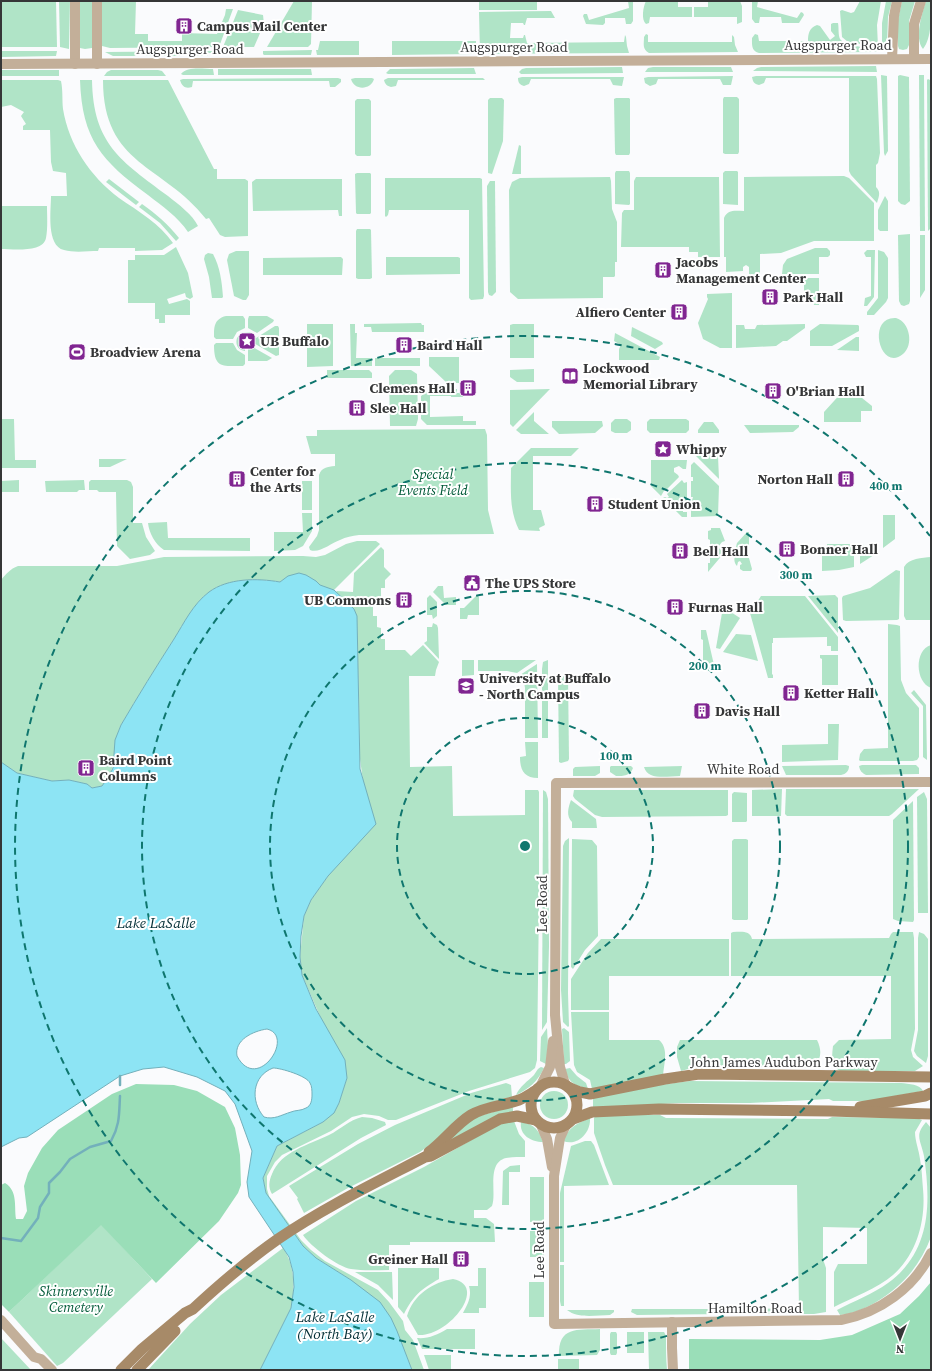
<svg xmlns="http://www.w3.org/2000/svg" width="932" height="1371" viewBox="0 0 932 1371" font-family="'Source Serif 4',serif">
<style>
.green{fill:#b0e4c7}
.forest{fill:#9adeb8}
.water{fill:#8de4f4;stroke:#73b0bb;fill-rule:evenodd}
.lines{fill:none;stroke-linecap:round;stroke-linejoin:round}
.stream{stroke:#73b0bb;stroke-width:2.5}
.tertiary{stroke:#c3af99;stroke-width:10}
.secondary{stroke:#a78a68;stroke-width:11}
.ring{fill:none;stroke:#0f766e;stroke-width:2;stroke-dasharray:7 5}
.labels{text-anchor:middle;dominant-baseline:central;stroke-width:4;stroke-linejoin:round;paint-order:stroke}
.poi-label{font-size:14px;font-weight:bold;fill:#353637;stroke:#fff;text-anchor:start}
.street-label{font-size:14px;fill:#353637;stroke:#fff}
.park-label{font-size:14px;font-style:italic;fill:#005a38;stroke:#fff}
.water-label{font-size:15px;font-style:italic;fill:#032f36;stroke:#fff}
.centre{fill:#0f766e;stroke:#fff;stroke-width:2}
.ring-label{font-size:12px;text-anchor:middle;font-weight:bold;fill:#0f766e;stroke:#fff;stroke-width:4;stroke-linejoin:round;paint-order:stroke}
</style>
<rect width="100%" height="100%" fill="#fafbfd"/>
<!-- green -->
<g class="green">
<path d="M1 1H56L57 47H1Z"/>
<path d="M59 1H70L69 49 60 47Z"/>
<path d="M80 1H92V48L85 49 80 48Z"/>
<path d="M102 1H136L135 34H148V41H182V33L217 34 225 15 226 9H233L219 47 110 48 102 46Z"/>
<path d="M294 1H312L311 44 308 47H267Z"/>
<rect x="479" y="1" width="58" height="9"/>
<path d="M628 1H633V21L631 24H626L625 18H605V23L603 25 586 24 583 16 584 14H587L589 20 629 8Z"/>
<path d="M646 1H678V7H692V17H650L649 23 646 24C641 20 643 7 646 1Z"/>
<path d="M708 1H740L742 6V22L737 24V17H694V7H708Z"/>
<path d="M752 1H758L757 7 797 18 801 12 803 13 804 15 799 23H782L781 17H760L759 23H755L752 19Z"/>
<path d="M860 1H881L877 25 878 47 848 42 842 37 840 11 842 10 851 13 854 12Z"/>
<path d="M886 1H892L888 17 887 45 886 47H882V23Z"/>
<path d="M902 1H915L909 21V45L907 49 903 50 899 49 898 46V20Z"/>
<path d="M926 1H931C931 16 932 38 923 49 914 38 922 14 926 1Z"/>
<path d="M238 10 263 15 264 24 254 47H223Z"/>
<path d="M551 11 555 18H527L525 25H524L523 23H511L510 38H523L524 35H525L527 43 624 42 625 35 626 37 627 46 629 53 481 54 480 53 479 12Z"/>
<path d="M833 23H838C839 28 838 35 840 39 845 46 869 48 877 49V51L874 52 759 53C751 51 752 44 752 38L755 34 758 35 759 41H808C808 34 809 28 817 25L820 26 830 40 835 36 831 31V24Z"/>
<path d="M646 34 648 35V42H732V35L734 37 735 45 738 52 649 53C642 49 644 44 644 37Z"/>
<path d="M320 41H359V55H317L316 50H318Z"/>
<path d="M392 41H476V53L474 54 392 55Z"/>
<path d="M312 50 311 55H264L263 54V51Z"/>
<path d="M1 51H57L56 56 1 57Z"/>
<path d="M216 51 213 53H208V56H113L105 52Z"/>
<path d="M876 66 877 72 753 71 757 68 761 67Z"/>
<path d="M622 67 623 73 521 74 519 72 522 69 526 68Z"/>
<path d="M653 67H731L733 72H645L648 68Z"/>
<path d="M474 68 476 74H388L386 73 390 69H394Z"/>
<path d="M213 69 214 75H183L181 74C187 66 204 69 213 69Z"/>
<path d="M218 69H311L312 75H218Z"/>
<rect x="1" y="70" width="58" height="6"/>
<path d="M111 70H158L162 71 166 76H104L107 72Z"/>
<path d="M881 75 887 76 888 151 885 156 884 153Z"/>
<path d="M900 75 909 77 910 201 905 205 901 204 898 201V76Z"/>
<path d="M919 75H924L925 231H920Z"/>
<path d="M733 76 731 85H723L720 79H658L656 84 650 86 645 83 644 78 648 77Z"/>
<path d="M756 76H876L877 79 880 153 878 163 876 165V187C881 192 879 196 877 203L851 175 849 171V78H766L764 83 759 85C754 84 753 82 752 77Z"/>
<path d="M522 77H624L622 86 613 85 610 79H531L529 84 524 86C520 85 518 83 518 78Z"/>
<path d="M338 78 341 79V82L335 87H330L329 81H193L192 87C186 89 182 87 180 80L183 79Z"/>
<path d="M355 78H372L374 79C371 90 354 91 351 79Z"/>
<path d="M388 78H483L485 80H398L396 86 391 87C387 86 385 84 384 80Z"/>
<path d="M928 79 930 80V229L928 231 927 80Z"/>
<path d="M1 80H58L61 81C63 90 62 100 63 109 69 145 90 176 119 198 138 211 160 224 173 243L162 250 135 251V248H99L98 251C88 251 74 253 64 250 46 246 51 210 51 196H67L66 173 53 171 51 162 50 130H23V126L26 124 21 116 24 112 11 105 1 107Z"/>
<path d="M80 80H92C93 144 121 161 168 196 178 204 193 215 198 226L188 232C178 217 162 206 148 195 102 161 82 140 80 80Z"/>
<path d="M103 80H168L214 169H217V179H245L248 181V236L225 237 220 235 209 218 206 219C163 164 103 166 103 80Z"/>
<path d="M724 97H737L739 99V152L738 154H725L723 153V99Z"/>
<path d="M490 98H502L504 100 503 141 492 174 488 173V100Z"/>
<path d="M616 98H629L630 99V153L629 155H616L615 153 614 99Z"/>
<path d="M357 99H369L371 101V155L370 156H357L355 154V101Z"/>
<path d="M519 145 521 146V174H512Z"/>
<path d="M616 171H629L630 173V204L629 205 615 204V173Z"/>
<path d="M725 171H737L738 172V205L723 204V173Z"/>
<path d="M357 173H370L371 174V213L370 214H357L356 213 355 174Z"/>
<path d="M844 176 849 178 874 203V241H814L781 253 760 254V276H749V267L746 265 743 267V271L726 272V257H724V218C728 209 735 211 744 211V177Z"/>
<path d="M610 177 611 181 612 209 617 222V262H615V276L614 277H603V298L518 299 510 292 509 190 512 182 520 178Z"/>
<path d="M636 177H719L720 257H698V252H689V247H621L622 213 624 210H634V181Z"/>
<path d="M385 178H480L482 179 484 296 483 299 471 300 469 298V210H389L388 215 386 217 385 216Z"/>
<path d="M109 179 139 202 136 205 106 182Z"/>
<path d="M256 179H342V216H339L338 210 253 211 252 182Z"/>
<path d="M490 181H495L496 292 492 296 489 295 488 292 487 186Z"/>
<path d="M885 196 888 201V231H880L878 229V210Z"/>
<path d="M142 204C156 214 168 224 179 238L176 241 160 223 139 207Z"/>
<path d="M1 206H47C47 216 48 228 46 238 43 253 13 249 1 249Z"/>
<path d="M357 229H370L371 230 372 278 370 279H358L356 278V231Z"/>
<path d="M910 234V301L909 304 904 306 901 305 899 301 898 235Z"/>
<path d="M920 235H925V290L920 298Z"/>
<path d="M176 247 188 273 193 297 190 299 186 297 185 293 167 299 169 304 187 299 190 301V315H165V323H159V319H155V303H128V260H135V255H164Z"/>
<path d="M815 248H827L830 251V255L828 257H819V274H782L783 265 787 259Z"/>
<path d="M875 250 874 297 867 306H864L865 298 871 296V257H866L864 253 867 250Z"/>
<path d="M878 250 884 252 888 258V298L886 302 874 315H867V312L878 298Z"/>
<path d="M236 251H249V295L246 300H243L234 296 227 260 229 254Z"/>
<path d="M208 253 213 254C220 267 222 282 223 297L222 298H212L209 277 204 259 205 255Z"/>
<path d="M341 257 343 259 342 275H263V258Z"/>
<path d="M386 257H458L460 258V274L386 275Z"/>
<path d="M799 278H819V305H814L813 301H809V293H804V285H799Z"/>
<path d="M732 293V348H720L703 339 698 323 708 299 707 297V294Z"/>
<path d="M226 316H243L245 319V328L237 332 233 339H216L214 337C214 327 214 319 226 316Z"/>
<path d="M249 316H267L274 320 273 322 257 333 248 328V319Z"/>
<path d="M896 318C910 322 914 345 903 354 880 373 866 316 896 318Z"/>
<path d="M421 323 422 325H424V332H372L371 327H364V324Z"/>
<path d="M307 324H333V366L307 367Z"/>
<path d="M350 324H355V333H357L356 358H372V366H351Z"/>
<path d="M513 324H534V358H510V325Z"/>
<path d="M805 324V328L787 341H783L776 346 736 348V325H744L745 329H755L757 325Z"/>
<path d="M820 324 858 325 859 326V331L832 346H810V331Z"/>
<path d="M275 326H278L279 328V355L276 356 250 341 248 338 243 340 245 345V351C238 350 235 345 237 338L241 333 250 332 256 338Z"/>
<path d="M632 327 662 342 663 344 655 349 631 336Z"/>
<path d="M615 333 660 357 659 360H619V349L621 345 614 341Z"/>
<path d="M856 337H859V351L837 350Z"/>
<path d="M216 343H233L237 350 245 355V364L243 366C223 366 214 369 214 345Z"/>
<path d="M248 345H249L272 358 267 361H248Z"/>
<path d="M429 357H459V383H447L429 366Z"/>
<rect x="375" y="358" width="45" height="8"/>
<path d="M534 369V382H517L510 377V370Z"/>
<path d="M327 370H369L372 373V378H327Z"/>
<path d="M395 370H411L417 374 418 419 416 426H390L389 376Z"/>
<path d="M430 389H457V393H463V397H451V396H430V417L463 416V421H476V425H427L421 419V396Z"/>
<path d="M550 389 513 427 510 424V390Z"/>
<path d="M844 390H852L872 406V411H861V422H824V412Z"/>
<path d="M534 412V421L549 434H521L516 430Z"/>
<path d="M1 419H14L15 460H36V468H1Z"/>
<path d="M615 419H627L631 422V430L627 433H615L611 431V423Z"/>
<path d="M650 419H686L689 421V430L686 433H650L647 430V422Z"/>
<path d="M552 421H602L603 426 595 433 559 434 552 427Z"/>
<path d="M704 422H713L719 430V433H698V430Z"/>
<path d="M744 425H799V427L793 432 750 433Z"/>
<path d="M485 429 487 435 488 510 494 534 359 535C352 536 346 537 340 540 331 543 319 554 310 550L309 547 317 536 319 530V475C322 467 327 467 335 466V454H311L306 436H317V430Z"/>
<path d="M708 446 718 456 719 479 696 456H692V452H698V447Z"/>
<path d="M531 448H579L571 456H533V510H541L545 525 539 528 540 531 519 530C509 510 511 490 511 468Z"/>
<path d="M99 459H127L110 467H99Z"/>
<path d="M651 460H687L686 469H683L679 466 674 468V472L678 475 679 477 667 489H665L661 496 651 486Z"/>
<path d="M694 462 719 486 718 516 691 517V508H695V505L691 504 693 497H691V481H693V477H691V465Z"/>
<path d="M19 480V492H1V481Z"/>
<path d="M84 480 85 490H79L77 492H46L45 481Z"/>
<path d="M91 480H127L131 482 133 487V523H142L146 537 155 551 150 555 130 559 117 546 116 492H99L97 490H89V482Z"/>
<path d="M682 480 684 483 687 482V508H683V512H687V517H682L663 498 665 497 667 498 669 497 667 494Z"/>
<rect x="302" y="481" width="10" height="29"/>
<path d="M302 513H312V531L303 546 295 550 274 551V532H303Z"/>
<path d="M883 515H895V539L883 548Z"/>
<path d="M167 522 168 538H250V551L164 550C155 544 149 533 148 523Z"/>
<path d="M711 528H720L725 541 722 542 718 547 724 553 708 572V563H710V540L708 539V531L711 530Z"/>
<path d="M747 532H749V553L735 551 737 543Z"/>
<path d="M357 541H376L380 544 334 590C330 589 325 588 322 586 319 585 317 582 314 580 301 571 293 573 280 582 257 578 228 578 209 592 193 604 184 623 174 639 156 667 138 696 121 725 111 745 119 770 102 786L92 788 87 784 69 780 52 781 17 773 1 762V580C6 574 10 569 18 566H117L164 557 303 556 316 557 325 555 346 544Z"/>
<path d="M827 544H854V567L839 570 822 571V552H827Z"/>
<path d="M860 544C867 545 872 548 874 555L860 564Z"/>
<path d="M381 547 384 550V567L391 574 385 580V588H381V603L373 604V616H377V627L381 628V639H385V650H405L411 656 423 645 439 662 436 670 435 676H409L410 767 452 766 453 816 525 815V790H538L539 792V901L537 1060 535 1068 530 1072 469 1091 396 1120H388L379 1116 364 1114 352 1117 331 1131 282 1155 275 1162 267 1176V1189L269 1196 301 1240 311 1250 325 1261 378 1290 389 1302 403 1321 405 1330 413 1340 424 1370H412L407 1357 351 1280 316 1258 303 1246 266 1193 263 1178 277 1146 323 1122 339 1103 347 1078 302 975 300 957 304 916 311 900 328 876 363 781 360 759 357 623 354 609 336 592 337 591 353 592 354 573Z"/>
<path d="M735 555 749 558 752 569 751 571H743L740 569V565L742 564 740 561 738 562 737 566C734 563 734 559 735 555Z"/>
<path d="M931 557V620H906L904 616V567C909 558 922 558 931 557Z"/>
<path d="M896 570 900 571 899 619 897 620 846 621 843 620 842 598 843 596 870 588Z"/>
<path d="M438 586H443L444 598 456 597V605H446L433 592Z"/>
<path d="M430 595 437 602V616L433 619 432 615H427V598Z"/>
<path d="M477 595 479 597V615H468L467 619H460V608H464Z"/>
<path d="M835 595 838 598V633L808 596Z"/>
<path d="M761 596H805L838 637V651H831V646H827V637L773 638V643H772V674L773 675V678H768L750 613Z"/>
<path d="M723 607 740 618 720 649 716 648Z"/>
<path d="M433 623 437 625 438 628 439 659 424 643 427 641V627H432Z"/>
<path d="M888 624 897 625 900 626 901 680 906 693 919 708V757L917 760 913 761H860L859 760 860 754 864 749 888 748Z"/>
<path d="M701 630H706L714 665 710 671H702V663H703V640L701 639Z"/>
<path d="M736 634 751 635 758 661 723 652Z"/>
<path d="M931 645V688C915 682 914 650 931 645Z"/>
<path d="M820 655H838V685H822V659L820 658Z"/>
<path d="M462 660H474V675L462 676Z"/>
<path d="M478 660H536L517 673 507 671H478Z"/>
<path d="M548 660V738H542V669L543 662Z"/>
<path d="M537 664 538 738H525V688L524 682 520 675Z"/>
<path d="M558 676H568L569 759 568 761 561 763 559 762Z"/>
<path d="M914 690 926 705 927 760 923 757V706L911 693Z"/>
<path d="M828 724H839L838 760 782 762V745L828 744Z"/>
<path d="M525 742H538V778C524 778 520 770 520 757L526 756Z"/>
<path d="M846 765 849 766C849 771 846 774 841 775H786L782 766Z"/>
<path d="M862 765H916L919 768V774L866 775C862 773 860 771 859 766Z"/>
<path d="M600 766V773L595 776H573V769L575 767Z"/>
<path d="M611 766H631L633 768C630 776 624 776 616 776L610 772V767Z"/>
<path d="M682 766 680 776C668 776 648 781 644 767Z"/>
<path d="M782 789 781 816H752V790Z"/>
<path d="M786 789H919L892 814 889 816H787L785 814Z"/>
<path d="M543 790 546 792 548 799 549 946 547 1022 542 1030Z"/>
<path d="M574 790H728V815L726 816 602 817 595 815 575 799 573 796Z"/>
<path d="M734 792 747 793V821L746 822H732V794Z"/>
<path d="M924 792 927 799 928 913H918L917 797Z"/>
<path d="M571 800 596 819 597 828H572V822C566 816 568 808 571 800Z"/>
<path d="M913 801 914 920 913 922 898 921 893 919V820Z"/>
<path d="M569 838 568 993 569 1026 568 1027 563 1022 561 990 563 846 565 841Z"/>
<path d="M572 839 592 840 597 846 598 936 585 950 573 969 571 967Z"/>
<path d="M734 839H746L748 840V919L747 920H734L732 919V841Z"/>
<path d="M733 932C741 932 750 930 752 939L889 938 891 934 893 932H913L914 938 915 1029 911 1050 913 1057 923 1066 915 1071H840C830 1065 832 1056 833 1046L839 1040 891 1039V976H731V933Z"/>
<path d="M919 932 924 934 928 939V1056L926 1063 917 1056 914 1051 918 1030V938Z"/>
<path d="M601 939H729V976H609V1010H571V979L588 953Z"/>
<path d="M571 1012H609V1040H659C669 1048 664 1064 663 1075L592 1089 590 1080 577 1072 574 1065Z"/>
<path d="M547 1028 548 1046 546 1064 540 1061 541 1037Z"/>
<path d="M564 1028 569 1032 570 1061 566 1064H564L562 1029Z"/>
<path d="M680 1040H817C822 1050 822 1060 812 1068L703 1065 681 1071 677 1057V1047Z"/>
<path d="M541 1067 544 1068C538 1081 529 1089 516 1095 520 1086 528 1081 534 1075 537 1071 537 1069 541 1067Z"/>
<path d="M570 1068 577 1076 586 1083 588 1089C574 1084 569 1084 565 1069Z"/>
<path d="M690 1081 901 1083C909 1084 920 1084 923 1091L868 1101H833L829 1099 750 1103H679L593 1108V1098L637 1088Z"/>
<path d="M506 1083 511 1085 512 1097 486 1104 420 1152 348 1188 304 1213 297 1199 298 1198 289 1186 358 1144 395 1125 471 1093Z"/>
<circle cx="554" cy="1105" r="14"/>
<path d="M513 1106V1112L447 1144 461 1127 473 1118Z"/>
<path d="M602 1114 660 1115 666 1118 828 1119 832 1117 917 1118 922 1120 915 1132C915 1141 919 1150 920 1159 922 1169 922 1179 923 1189 926 1220 917 1254 893 1275 878 1288 852 1298 834 1307V1272L838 1264H867V1228L823 1227V1259L826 1268V1312L814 1314H752L749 1312V1309L799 1308 797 1185H613L605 1165 594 1133V1118L596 1115Z"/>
<path d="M362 1117 372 1118 385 1122 386 1125 361 1138 272 1194C268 1187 269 1181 272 1174 281 1151 309 1145 329 1135 341 1129 349 1120 362 1117Z"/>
<path d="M590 1118C591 1132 578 1147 563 1141 568 1128 577 1123 590 1118Z"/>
<path d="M514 1121 519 1134 525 1141V1157C519 1157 512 1157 506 1158 486 1163 497 1193 492 1206L487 1210H474V1218H486L494 1224 495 1242H410V1245H389V1270C377 1270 363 1271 351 1269 338 1267 310 1246 303 1235L356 1201 424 1167 501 1123Z"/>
<path d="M521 1122C534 1124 539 1130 543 1142 531 1142 519 1135 521 1122Z"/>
<path d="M926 1122 931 1128V1237C919 1269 897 1292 867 1307 859 1311 849 1314 840 1315L837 1310C854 1301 873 1294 888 1283 931 1252 931 1203 924 1156 921 1140 914 1136 926 1122Z"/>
<path d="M585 1141H591L594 1145 609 1185 564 1186V1262H560V1193L571 1146Z"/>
<path d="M520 1165V1172H509V1205H502L503 1171 510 1166Z"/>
<rect x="530" y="1177" width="14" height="45"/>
<path d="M101 1224 152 1279 63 1363 57 1366 9 1312Z"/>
<rect x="530" y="1231" width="14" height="26"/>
<path d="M283 1248C295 1265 295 1288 291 1308L260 1370H148L190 1324 221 1295Z"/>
<path d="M560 1265H564V1306H561L560 1301Z"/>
<path d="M398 1268H439V1279C421 1289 413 1296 404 1314L398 1307Z"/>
<path d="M478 1268H486V1308H479V1313H463C468 1304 472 1296 469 1286H478Z"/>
<path d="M355 1272H392L393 1300 378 1285Z"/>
<path d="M453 1279C489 1286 448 1337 418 1335L407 1316C413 1295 433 1282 453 1279Z"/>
<rect x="529" y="1282" width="15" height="35"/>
<path d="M632 1309H730L731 1310 726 1314 637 1315 631 1312Z"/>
<path d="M614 1310V1312L610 1315C597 1315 578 1319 567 1310Z"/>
<path d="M447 1329H475V1349H422L417 1338C428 1339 437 1335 447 1329Z"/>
<path d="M600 1329V1350L597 1355 559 1356C558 1326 577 1330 600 1329Z"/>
<path d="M611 1332H616L617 1334V1353L616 1355H611L610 1353V1334Z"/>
<rect x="627" y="1332" width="17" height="21"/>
<path d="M648 1332H664C665 1334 666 1335 666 1338 666 1348 666 1359 667 1370H649Z"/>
<path d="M1 1338 31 1370H1Z"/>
<path d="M424 1355H451V1370H429Z"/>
<rect x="558" y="1359" width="21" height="11"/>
</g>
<!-- forest -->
<g class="forest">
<path d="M136 1084 174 1085 197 1091 225 1107 235 1128 240 1155 241 1185 238 1193 219 1221 156 1283 101 1225 9 1312 1 1304V1185L5 1183C18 1191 14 1206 16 1219H23L27 1211 24 1186 28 1173 42 1148 58 1130 112 1094Z"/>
<path d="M931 1282V1370H689V1339L820 1340 852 1335 900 1314 919 1296Z"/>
</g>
<!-- water -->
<path class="water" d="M299 573 306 575 316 581 320 585 334 590 354 609 357 616 360 769 376 824 328 876 311 900 304 916 301 936 300 957 302 975 316 1009 345 1060 347 1078 339 1103 334 1113 323 1122 277 1146 263 1178 266 1193 303 1246 316 1258 351 1280 380 1302 391 1318 397 1331 412 1370H260L291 1308 294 1287 293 1272 289 1257 249 1197 247 1182 252 1151 235 1104 225 1091 197 1077 164 1067 143 1069 120 1076 27 1137 19 1138 1 1147V762L17 773 52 781 69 780 87 784 92 788 102 786 109 776 113 768 115 740 121 725C138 696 156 667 174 639 184 623 193 604 209 592 228 578 257 578 280 582L288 576ZM267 1029C296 1036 257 1094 237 1056 234 1040 253 1031 267 1029ZM273 1068C281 1068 307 1076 310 1083 312 1086 312 1091 312 1095 312 1100 311 1106 306 1108 301 1111 295 1110 291 1112 281 1115 274 1120 264 1117 250 1101 252 1076 273 1068Z"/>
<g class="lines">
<!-- stream -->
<g class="stream">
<path d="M120 1085V1076"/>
<path d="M1 1238 21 1241 38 1218 40 1207 49 1193V1183L60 1172 70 1159 90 1147 111 1141C120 1125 119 1114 120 1096"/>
</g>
<!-- tertiary -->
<g class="tertiary">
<path d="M75 1V64"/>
<path d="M97 1V64"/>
<path d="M892 59 894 16 897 1"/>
<path d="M914 59V24L921 1"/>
<path d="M1 64 931 59"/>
<path d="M565 1084 560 1067 555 1015 556 783 931 782"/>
<path d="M541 1085 550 1067 553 1041"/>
<path d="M541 1125 547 1139 552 1167"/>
<path d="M566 1125 560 1138 554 1176V1324L841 1320C879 1313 914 1288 931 1253"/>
<path d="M1 1320 34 1357 41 1359 52 1370"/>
<path d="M672 1322V1348L673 1370"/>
</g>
<!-- secondary -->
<g class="secondary">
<circle cx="554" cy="1105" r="23"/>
<path d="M568 1087 580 1092 590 1094 665 1079 699 1074 931 1077"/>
<path d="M860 1107 925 1096 931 1093"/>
<path d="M573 1119 592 1112 659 1109 830 1111 931 1114"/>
<path d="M429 1152C444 1141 455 1125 471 1115 486 1106 503 1106 519 1100 524 1098 530 1094 535 1091"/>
<path d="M121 1370 142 1349 185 1313 193 1309C220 1284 248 1260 278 1239 325 1207 375 1183 425 1157L431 1156 500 1119 517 1116 536 1120"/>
<path d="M137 1370 175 1331"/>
</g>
</g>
<!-- distance rings -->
<g class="ring">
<circle cx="525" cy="846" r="128"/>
<circle cx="525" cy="846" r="255"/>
<circle cx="525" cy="846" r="383"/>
<path d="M930 1156A510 510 0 1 1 930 536"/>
</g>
<!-- icons -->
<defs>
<g id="building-square" transform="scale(0.9)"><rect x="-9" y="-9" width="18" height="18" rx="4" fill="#802591" stroke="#fff"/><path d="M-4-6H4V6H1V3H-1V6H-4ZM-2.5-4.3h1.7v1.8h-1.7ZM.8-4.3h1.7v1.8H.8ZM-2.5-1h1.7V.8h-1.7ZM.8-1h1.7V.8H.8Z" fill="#fff"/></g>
<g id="sight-square" transform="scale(0.9)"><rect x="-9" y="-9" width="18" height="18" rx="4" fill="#802591" stroke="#fff"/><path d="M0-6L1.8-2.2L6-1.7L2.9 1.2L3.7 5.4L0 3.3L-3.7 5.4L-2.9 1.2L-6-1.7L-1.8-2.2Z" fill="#fff"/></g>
<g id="stadium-square" transform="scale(0.9)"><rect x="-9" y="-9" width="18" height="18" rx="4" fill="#802591" stroke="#fff"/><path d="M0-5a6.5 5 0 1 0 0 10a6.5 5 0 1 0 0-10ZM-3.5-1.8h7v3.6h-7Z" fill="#fff"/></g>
<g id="library-square" transform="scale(0.9)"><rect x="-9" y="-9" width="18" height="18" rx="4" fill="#802591" stroke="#fff"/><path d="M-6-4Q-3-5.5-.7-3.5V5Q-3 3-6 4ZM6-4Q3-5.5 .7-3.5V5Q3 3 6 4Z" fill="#fff"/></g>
<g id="civic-square" transform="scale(0.9)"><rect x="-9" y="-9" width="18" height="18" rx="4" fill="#802591" stroke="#fff"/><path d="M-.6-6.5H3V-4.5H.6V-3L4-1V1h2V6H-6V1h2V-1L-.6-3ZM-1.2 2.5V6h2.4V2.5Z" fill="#fff"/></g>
<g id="university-square" transform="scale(0.9)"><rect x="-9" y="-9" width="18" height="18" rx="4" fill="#802591" stroke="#fff"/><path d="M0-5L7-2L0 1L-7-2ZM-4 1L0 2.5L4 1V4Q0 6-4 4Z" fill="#fff"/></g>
</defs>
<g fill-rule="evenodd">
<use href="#building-square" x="184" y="26"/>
<use href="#building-square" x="663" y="270"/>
<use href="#building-square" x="770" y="297"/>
<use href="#building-square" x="679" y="312"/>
<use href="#sight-square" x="247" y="341"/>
<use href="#building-square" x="404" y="345"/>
<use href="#stadium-square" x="77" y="352"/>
<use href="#library-square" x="570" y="376"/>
<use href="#building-square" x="468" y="388"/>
<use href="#building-square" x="773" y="391"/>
<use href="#building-square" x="357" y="408"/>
<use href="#sight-square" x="663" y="449"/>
<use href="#building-square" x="237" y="479"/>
<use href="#building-square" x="846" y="479"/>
<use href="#building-square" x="595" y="504"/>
<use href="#building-square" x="787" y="549"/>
<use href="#building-square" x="680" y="551"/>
<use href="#civic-square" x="472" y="583"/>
<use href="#building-square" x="404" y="600"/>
<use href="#building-square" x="675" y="607"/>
<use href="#university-square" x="466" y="686"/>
<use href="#building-square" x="791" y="693"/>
<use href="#building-square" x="702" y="711"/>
<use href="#building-square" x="86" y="768"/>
<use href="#building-square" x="461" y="1259"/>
</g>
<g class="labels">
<!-- poi labels -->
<g class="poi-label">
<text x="197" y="26">Campus Mail Center</text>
<text x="676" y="262">Jacobs<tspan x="676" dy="16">Management Center</tspan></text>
<text x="783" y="297">Park Hall</text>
<text x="666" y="312" text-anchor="end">Alfiero Center</text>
<text x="260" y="341">UB Buffalo</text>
<text x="417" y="345">Baird Hall</text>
<text x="90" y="352">Broadview Arena</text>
<text x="583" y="368">Lockwood<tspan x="583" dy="16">Memorial Library</tspan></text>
<text x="455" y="388" text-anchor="end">Clemens Hall</text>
<text x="786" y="391">O'Brian Hall</text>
<text x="370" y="408">Slee Hall</text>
<text x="676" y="449">Whippy</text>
<text x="250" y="471">Center for<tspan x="250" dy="16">the Arts</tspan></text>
<text x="833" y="479" text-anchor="end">Norton Hall</text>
<text x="608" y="504">Student Union</text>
<text x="800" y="549">Bonner Hall</text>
<text x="693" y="551">Bell Hall</text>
<text x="485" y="583">The UPS Store</text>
<text x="391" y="600" text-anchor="end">UB Commons</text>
<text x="688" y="607">Furnas Hall</text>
<text x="479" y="678">University at Buffalo<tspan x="479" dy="16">- North Campus</tspan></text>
<text x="804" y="693">Ketter Hall</text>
<text x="715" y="711">Davis Hall</text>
<text x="99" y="760">Baird Point<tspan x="99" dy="16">Columns</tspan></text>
<text x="448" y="1259" text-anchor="end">Greiner Hall</text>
</g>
<!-- street labels -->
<g class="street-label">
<text x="838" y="45">Augspurger Road</text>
<text x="514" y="47">Augspurger Road</text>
<text x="190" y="49">Augspurger Road</text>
<text x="743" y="769">White Road</text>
<text transform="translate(542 904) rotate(-90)">Lee Road</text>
<text x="784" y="1062">John James Audubon Parkway</text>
<text transform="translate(539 1250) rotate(-90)">Lee Road</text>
<text x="755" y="1308">Hamilton Road</text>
</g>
<!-- park labels -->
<g class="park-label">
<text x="433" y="474">Special<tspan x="433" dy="16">Events Field</tspan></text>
<text x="76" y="1291">Skinnersville<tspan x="76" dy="16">Cemetery</tspan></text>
</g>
<!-- water labels -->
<g class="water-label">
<text x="156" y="922">Lake LaSalle</text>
<text x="335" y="1316">Lake LaSalle<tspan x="335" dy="17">(North Bay)</tspan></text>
</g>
</g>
<circle cx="525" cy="846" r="6" class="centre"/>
<g class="ring-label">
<text x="886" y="490">400 m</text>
<text x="796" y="579">300 m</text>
<text x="705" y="670">200 m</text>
<text x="616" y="760">100 m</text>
</g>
<!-- border -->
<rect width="932" height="1371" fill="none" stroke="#353637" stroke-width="4"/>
<!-- north arrow -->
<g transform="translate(900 1339) rotate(180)" stroke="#ffffff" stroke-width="3" paint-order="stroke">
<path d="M0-3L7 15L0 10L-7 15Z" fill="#353637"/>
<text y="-6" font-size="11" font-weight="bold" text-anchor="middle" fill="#353637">N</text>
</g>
</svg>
